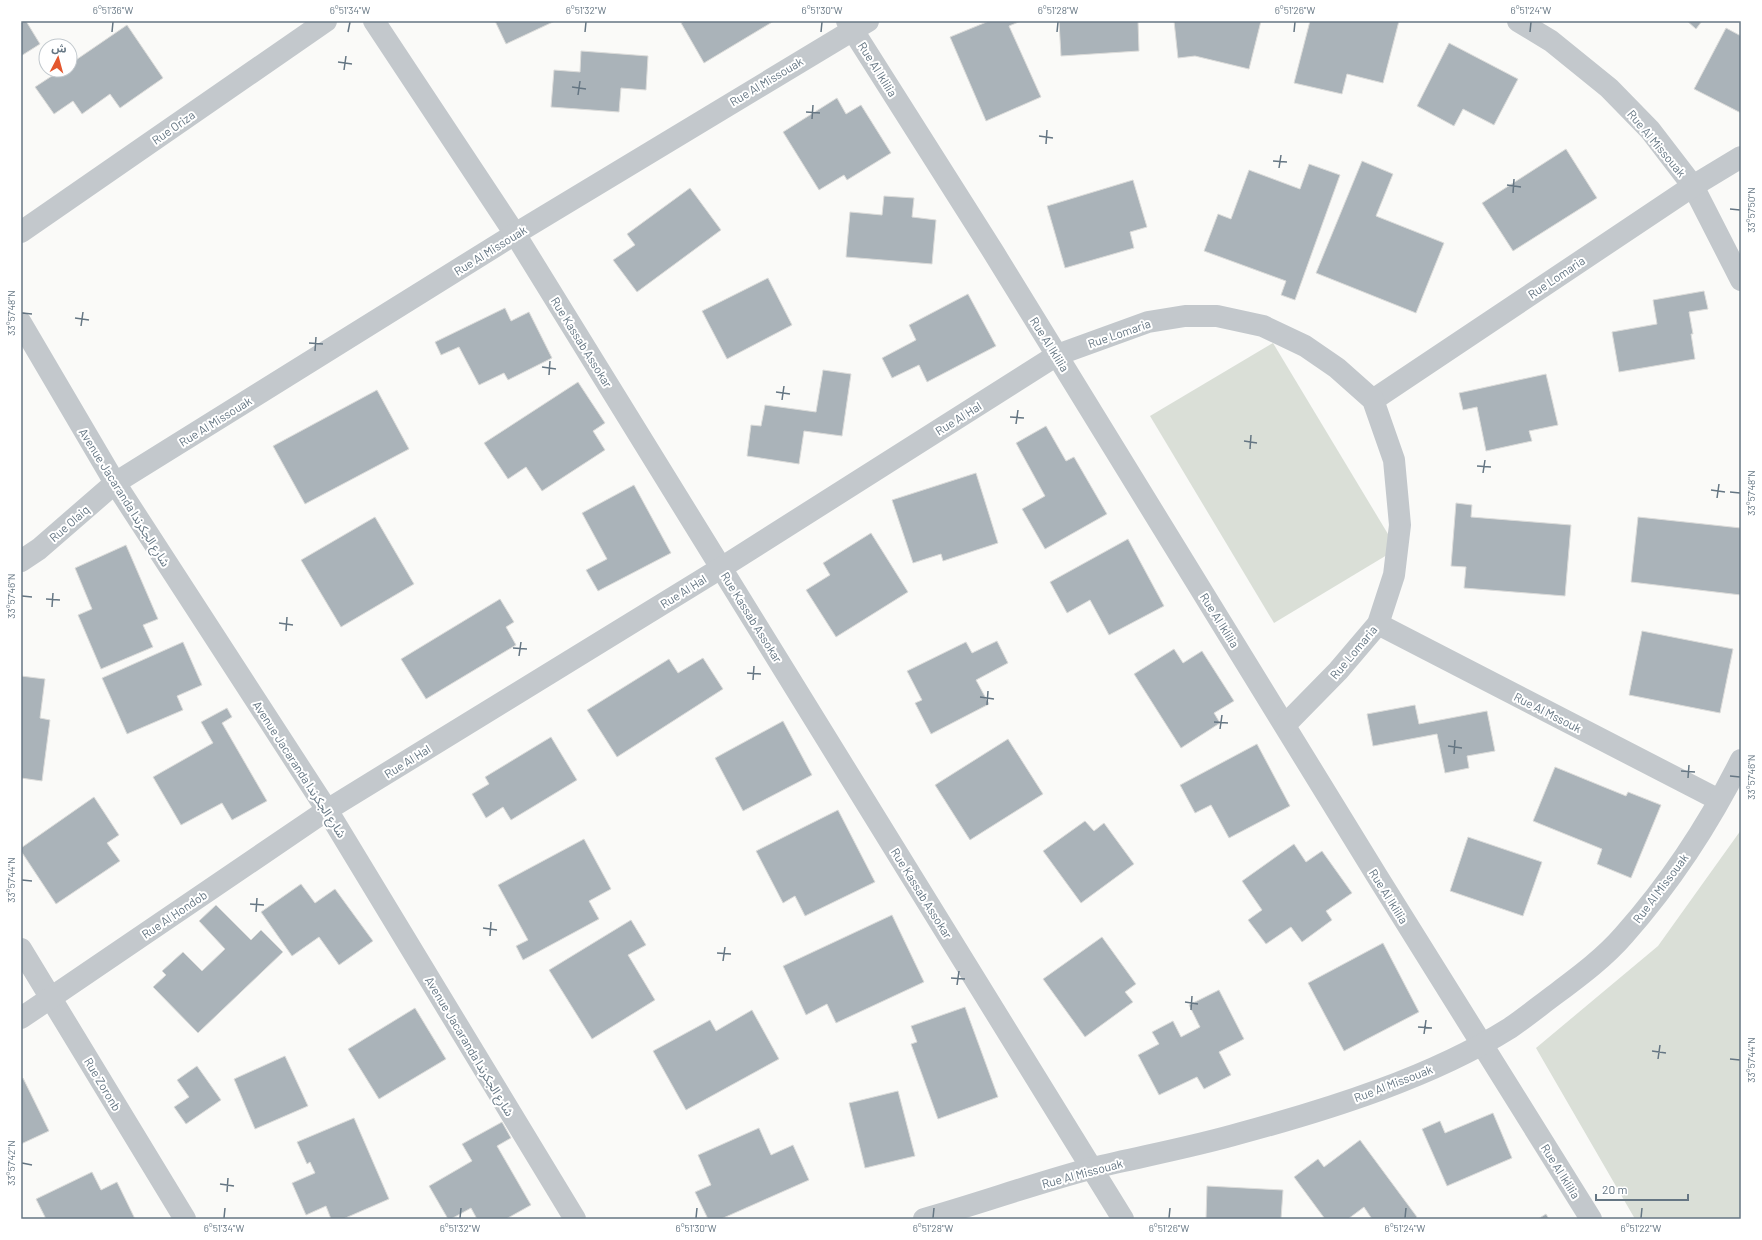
<svg xmlns="http://www.w3.org/2000/svg" width="1762" height="1240" viewBox="0 0 1762 1240" font-family="Barlow,'Noto Sans Arabic',sans-serif">
<style>
.green{fill:#dadfd7}
.building{fill:#aab3b9;stroke:#dcdcda}
.lines{fill:none;stroke-linecap:round;stroke-linejoin:round}
.minor{stroke:#c3c8cc;stroke-width:22}
.ticks{fill:none;stroke:#657683;stroke-width:1.5}
.labels{text-anchor:middle;dominant-baseline:central;stroke-width:4;stroke-linejoin:round;paint-order:stroke}
.street-label{font-size:12px;fill:#657683;stroke:#fff}
.neatline{fill:none;stroke:#657683;stroke-width:1.5}
.ticks-label{font-size:10px;text-anchor:middle;fill:#657683}
</style>
<rect width="100%" height="100%" fill="#fafaf8"/>
<!-- green -->
<g class="green">
<path d="M1273 343 1397 549 1274 623 1150 416Z"/>
<path d="M1741 830V1219H1635L1536 1048 1658 946Z"/>
</g>
<!-- building -->
<g class="building">
<path d="M21 21H26L40 44 21 56Z"/>
<path d="M495 21H555L506 44Z"/>
<path d="M685 21H774L704 63 681 23Z"/>
<path d="M989 21H1021L1009 26 1041 97 986 121 950 37Z"/>
<path d="M1059 21H1138L1139 51 1061 56Z"/>
<path d="M1174 21H1261L1249 69 1195 56 1178 58Z"/>
<path d="M1310 21H1399L1383 83 1347 74 1342 94 1294 83Z"/>
<path d="M1687 21H1702L1696 29Z"/>
<path d="M127 25 163 78 120 108 110 94 82 114 73 101 54 114 35 87 61 70H70V64Z"/>
<path d="M1726 28 1741 36V113L1694 89Z"/>
<path d="M1449 43 1518 79 1494 125 1463 109 1454 126 1417 106Z"/>
<path d="M581 51 648 56 646 90 621 88 619 112 551 107 554 70 580 72Z"/>
<path d="M837 98 846 114 861 105 891 153 847 180 844 175 819 190 783 132Z"/>
<path d="M1566 149 1597 198 1513 251 1482 203Z"/>
<path d="M1362 161 1393 174 1376 216 1444 243 1416 313 1316 273Z"/>
<path d="M1309 164 1340 175 1295 300 1281 295 1286 281 1204 251 1218 214 1231 219 1249 170 1300 189Z"/>
<path d="M1133 180 1147 227 1130 232 1134 248 1065 268 1047 206Z"/>
<path d="M690 188 721 230 637 292 613 260 635 245 627 234Z"/>
<path d="M884 196 914 198 912 217 936 220 932 264 846 257 850 212 882 215Z"/>
<path d="M768 278 792 325 727 359 702 311Z"/>
<path d="M1704 291 1708 309 1689 312 1693 334H1691L1695 359 1619 372 1612 332 1657 324 1653 300Z"/>
<path d="M968 294 996 346 927 382 919 365 892 378 882 358 916 340 909 325Z"/>
<path d="M505 308 511 321 529 312 552 358 508 380 504 373 479 385 459 347 441 355 435 342Z"/>
<path d="M823 370 851 374 842 436 804 431 799 464 747 456 751 425 761 426 765 405 816 412Z"/>
<path d="M1546 374 1558 425 1529 431 1532 441 1486 451 1477 407 1463 410 1459 393Z"/>
<path d="M578 382 605 423 593 431 605 450 542 491 526 467 508 479 484 443Z"/>
<path d="M377 390 409 449 305 504 273 446Z"/>
<path d="M1046 426 1066 461 1074 457 1107 514 1045 549 1022 509 1045 496 1016 443Z"/>
<path d="M976 473 998 543 943 561 941 554 913 563 892 500Z"/>
<path d="M634 485 671 553 598 591 586 570 607 559 582 513Z"/>
<path d="M1456 503 1472 505 1471 517 1571 525 1565 596 1464 588 1466 567 1451 566Z"/>
<path d="M375 517 414 584 341 627 301 560Z"/>
<path d="M1638 517 1741 528V595L1631 582Z"/>
<path d="M871 533 908 592 836 637 806 590 830 575 823 563Z"/>
<path d="M1128 539 1164 606 1109 635 1090 600 1067 613 1050 582Z"/>
<path d="M126 545 158 619 143 625 153 647 101 669 78 615 92 609 75 568Z"/>
<path d="M500 599 514 622 506 627 516 645 426 699 401 659Z"/>
<path d="M1642 631 1733 649 1720 713 1629 695Z"/>
<path d="M997 641 1008 663 976 680 989 704 931 734 915 703 922 700 907 671 966 642 972 653Z"/>
<path d="M183 642 202 685 177 696 183 710 127 734 102 678Z"/>
<path d="M1174 649 1183 663 1202 651 1234 701 1214 713 1220 723 1181 748 1134 674Z"/>
<path d="M703 658 723 689 617 757 587 710 669 659 678 673Z"/>
<path d="M21 676 45 679 40 718 50 720 42 781 21 778Z"/>
<path d="M1415 705 1419 724 1487 711 1495 751 1467 756 1469 768 1445 773 1437 734 1373 746 1367 714Z"/>
<path d="M227 708 232 717 222 723 267 801 232 820 222 803 181 825 153 777 213 743 201 722Z"/>
<path d="M783 721 812 775 743 811 715 758Z"/>
<path d="M551 737 577 780 511 820 503 807 486 818 472 794 489 784 485 777Z"/>
<path d="M1008 739 1043 794 970 840 935 785Z"/>
<path d="M1257 744 1290 806 1229 838 1211 805 1195 813 1180 785Z"/>
<path d="M1555 767 1626 796 1628 792 1661 805 1631 878 1597 864 1602 849 1533 821Z"/>
<path d="M94 797 119 835 107 843 120 861 56 904 21 851V848Z"/>
<path d="M838 810 875 882 805 916 795 896 783 903 756 851Z"/>
<path d="M1085 821 1094 831 1104 823 1134 864 1081 903 1043 851Z"/>
<path d="M1468 837 1542 862 1523 916 1450 891Z"/>
<path d="M584 839 611 889 589 901 599 919 523 960 516 946 528 940 498 885Z"/>
<path d="M1294 844 1306 862 1322 851 1352 893 1326 911 1332 920 1302 942 1291 927 1266 944 1248 920 1262 910 1242 881Z"/>
<path d="M301 884 315 903 335 889 373 941 339 965 319 937 292 956 261 912Z"/>
<path d="M216 905 251 940 261 930 283 952 198 1033 153 987 166 975 162 971 183 952 202 971 225 949 199 921Z"/>
<path d="M892 915 924 982 836 1023 827 1004 806 1015 783 966Z"/>
<path d="M631 920 646 945 628 955 655 1000 592 1039 549 970Z"/>
<path d="M1102 937 1136 984 1125 992 1133 1002 1085 1037 1043 979Z"/>
<path d="M1383 943 1419 1012 1344 1051 1308 983Z"/>
<path d="M1219 990 1244 1039 1219 1052 1231 1075 1204 1089 1197 1077 1159 1095 1138 1055 1159 1044 1152 1032 1173 1021 1181 1037 1200 1027 1189 1005Z"/>
<path d="M965 1007 998 1097 938 1119 911 1044 917 1042 911 1026Z"/>
<path d="M415 1008 446 1059 379 1099 348 1049Z"/>
<path d="M752 1010 779 1059 686 1110 653 1051 710 1020 716 1031Z"/>
<path d="M285 1056 308 1106 255 1129 234 1079Z"/>
<path d="M197 1066 221 1100 186 1124 174 1107 189 1097 177 1080Z"/>
<path d="M23 1078 49 1131 21 1144V1079Z"/>
<path d="M898 1091 915 1156 865 1168 849 1103Z"/>
<path d="M1493 1113 1512 1158 1447 1186 1422 1129 1440 1121 1445 1133Z"/>
<path d="M354 1118 389 1199 343 1219H331L326 1206 306 1215 292 1183 315 1173 310 1162 307 1164 297 1142Z"/>
<path d="M502 1122 511 1138 497 1146 531 1205 506 1219H477L471 1208 451 1219H448L429 1186 472 1161 462 1144Z"/>
<path d="M759 1128 771 1155 793 1145 809 1180 721 1219H708L695 1192 711 1185 698 1155Z"/>
<path d="M1360 1140 1417 1217 1415 1219H1372L1364 1207 1348 1219H1325L1294 1177 1318 1159 1324 1167Z"/>
<path d="M92 1172 101 1190 117 1182 135 1219H46L36 1199Z"/>
<path d="M1207 1186 1283 1190 1281 1219H1206Z"/>
<path d="M1546 1214 1549 1219H1538Z"/>
</g>
<g class="lines">
<!-- minor -->
<g class="minor">
<path d="M374 21 515 234 1123 1219"/>
<path d="M847 21 994 253 1377 876 1591 1219"/>
<path d="M1518 21 1551 41 1609 88 1650 130 1693 186 1741 280"/>
<path d="M21 232 326 21"/>
<path d="M21 323 115 483 327 810 575 1219"/>
<path d="M1373 400 1693 186 1741 157"/>
<path d="M21 561 39 549 115 483 515 234 868 21"/>
<path d="M1378 624 1719 800"/>
<path d="M21 949 185 1219"/>
<path d="M21 1018 327 810 721 568 1057 355 1148 322 1185 316H1217L1263 326 1305 346 1337 368 1373 400 1394 460 1400 525 1394 575 1378 624 1338 671 1285 725"/>
<path d="M924 1219C981 1203 1036 1183 1093 1168 1143 1156 1193 1147 1241 1133 1330 1109 1432 1077 1510 1028 1526 1017 1542 1004 1557 993 1581 975 1605 957 1624 935 1670 883 1710 822 1741 760"/>
</g>
</g>
<!-- ticks -->
<path class="ticks" d="M112 32 113 22M348 32 350 22M585 32 586 22M821 32 822 22M1057 32 1058 22M1294 32 1295 22M1530 32 1531 22M338 62 352 64M344 70 346 56M572 87 586 89M578 95 580 81M806 112 820 113M812 119 813 105M1039 136 1053 138M1046 144 1047 130M1273 161 1287 162M1279 168 1281 155M1507 185 1521 187M1513 193 1514 179M1730 209 1740 210M22 313 32 314M75 318 89 320M81 326 83 312M309 343 323 344M315 351 316 337M542 367 556 369M549 375 550 361M776 392 790 394M782 400 784 386M1010 417 1024 418M1016 424 1018 410M1244 441 1257 443M1250 449 1251 435M1477 466 1491 467M1483 473 1485 460M1711 490 1725 492M1730 492 1740 493M1717 498 1719 484M22 596 32 597M46 599 60 600M52 607 53 593M279 623 293 625M286 631 287 617M513 648 527 649M519 656 521 642M747 673 761 674M753 680 754 666M980 697 994 699M987 705 988 691M1214 722 1228 723M1220 729 1222 715M1448 746 1462 748M1454 754 1455 740M1681 771 1695 772M1730 776 1740 777M1688 778 1689 765M22 880 32 881M250 904 264 905M256 912 257 898M483 928 497 930M490 936 491 922M717 953 731 954M723 961 725 947M951 978 965 979M957 985 959 971M1185 1002 1198 1004M1191 1010 1192 996M1418 1027 1432 1028M1424 1034 1426 1020M1652 1051 1666 1053M1658 1059 1660 1045M1730 1059 1740 1060M22 1163 32 1165M220 1184 234 1186M227 1192 228 1178M224 1218 225 1208M460 1218 461 1208M696 1218 697 1208M933 1218 934 1208M1169 1218 1170 1208M1405 1218 1406 1208M1641 1218 1642 1208"/>
<g class="labels">
<!-- street labels -->
<g class="street-label">
<text transform="translate(878 69) rotate(58)">Rue Al Iklilia</text>
<text transform="translate(766 81) rotate(-31)">Rue Al Missouak</text>
<text transform="translate(173 127) rotate(-35)">Rue Oriza</text>
<text transform="translate(1657 143) rotate(50)">Rue Al Missouak</text>
<text transform="translate(490 250) rotate(-32)">Rue Al Missouak</text>
<text transform="translate(1556 277) rotate(-34)">Rue Lomaria</text>
<text transform="translate(1119 333) rotate(-19)">Rue Lomaria</text>
<text transform="translate(582 342) rotate(58)">Rue Kassab Assokar</text>
<text transform="translate(1050 344) rotate(58)">Rue Al Iklilia</text>
<text transform="translate(958 418) rotate(-32)">Rue Al Hal</text>
<text transform="translate(215 421) rotate(-32)">Rue Al Missouak</text>
<text transform="translate(125 497) rotate(58)">Avenue Jacaranda شارع الجكرندا</text>
<text transform="translate(69 523) rotate(-41)">Rue Olaiq</text>
<text transform="translate(683 591) rotate(-32)">Rue Al Hal</text>
<text transform="translate(752 617) rotate(58)">Rue Kassab Assokar</text>
<text transform="translate(1220 620) rotate(58)">Rue Al Iklilia</text>
<text transform="translate(1353 652) rotate(-50)">Rue Lomaria</text>
<text transform="translate(1548 712) rotate(27)">Rue Al Mssouk</text>
<text transform="translate(407 761) rotate(-32)">Rue Al Hal</text>
<text transform="translate(300 769) rotate(57)">Avenue Jacaranda شارع الجكرندا</text>
<text transform="translate(1660 888) rotate(-53)">Rue Al Missouak</text>
<text transform="translate(922 893) rotate(58)">Rue Kassab Assokar</text>
<text transform="translate(1389 896) rotate(58)">Rue Al Iklilia</text>
<text transform="translate(174 914) rotate(-34)">Rue Al Hondob</text>
<text transform="translate(470 1046) rotate(59)">Avenue Jacaranda شارع الجكرندا</text>
<text transform="translate(1393 1083) rotate(-21)">Rue Al Missouak</text>
<text transform="translate(103 1084) rotate(59)">Rue Zoronb</text>
<text transform="translate(1561 1171) rotate(58)">Rue Al Iklilia</text>
<text transform="translate(1082 1173) rotate(-15)">Rue Al Missouak</text>
</g>
</g>
<!-- border -->
<rect width="1762" height="1240" fill="none" stroke="#ffffff" stroke-width="44"/>
<!-- north arrow -->
<g transform="translate(58 58) rotate(6)"><circle r="19" fill="#ffffff" stroke="#c1c8cd"/>
<path d="M0-3L7 15L0 10L-7 15Z" fill="#e4572e"/>
<text y="-6" font-size="11" font-weight="bold" text-anchor="middle" fill="#657683">ش</text>
</g>
<!-- scale -->
<path d="M1596 1194v6h92v-6" fill="none" stroke="#657683" stroke-width="2"/>
<text x="1602" y="1194" font-size="12" fill="#657683" stroke="#ffffff" stroke-width="3" paint-order="stroke">20 m</text>
<rect x="22" y="22" width="1718" height="1196" class="neatline"/>
<g class="ticks-label">
<text x="113" y="14">6°51'36"W</text>
<text x="350" y="14">6°51'34"W</text>
<text x="586" y="14">6°51'32"W</text>
<text x="822" y="14">6°51'30"W</text>
<text x="1058" y="14">6°51'28"W</text>
<text x="1295" y="14">6°51'26"W</text>
<text x="1531" y="14">6°51'24"W</text>
<text transform="translate(1751 210) rotate(-90)" y="4">33°57'50"N</text>
<text transform="translate(11 313) rotate(-90)" y="4">33°57'48"N</text>
<text transform="translate(1751 493) rotate(-90)" y="4">33°57'48"N</text>
<text transform="translate(11 596) rotate(-90)" y="4">33°57'46"N</text>
<text transform="translate(1751 777) rotate(-90)" y="4">33°57'46"N</text>
<text transform="translate(11 880) rotate(-90)" y="4">33°57'44"N</text>
<text transform="translate(1751 1060) rotate(-90)" y="4">33°57'44"N</text>
<text transform="translate(11 1163) rotate(-90)" y="4">33°57'42"N</text>
<text x="224" y="1232">6°51'34"W</text>
<text x="460" y="1232">6°51'32"W</text>
<text x="696" y="1232">6°51'30"W</text>
<text x="933" y="1232">6°51'28"W</text>
<text x="1169" y="1232">6°51'26"W</text>
<text x="1405" y="1232">6°51'24"W</text>
<text x="1641" y="1232">6°51'22"W</text>
</g>
</svg>
